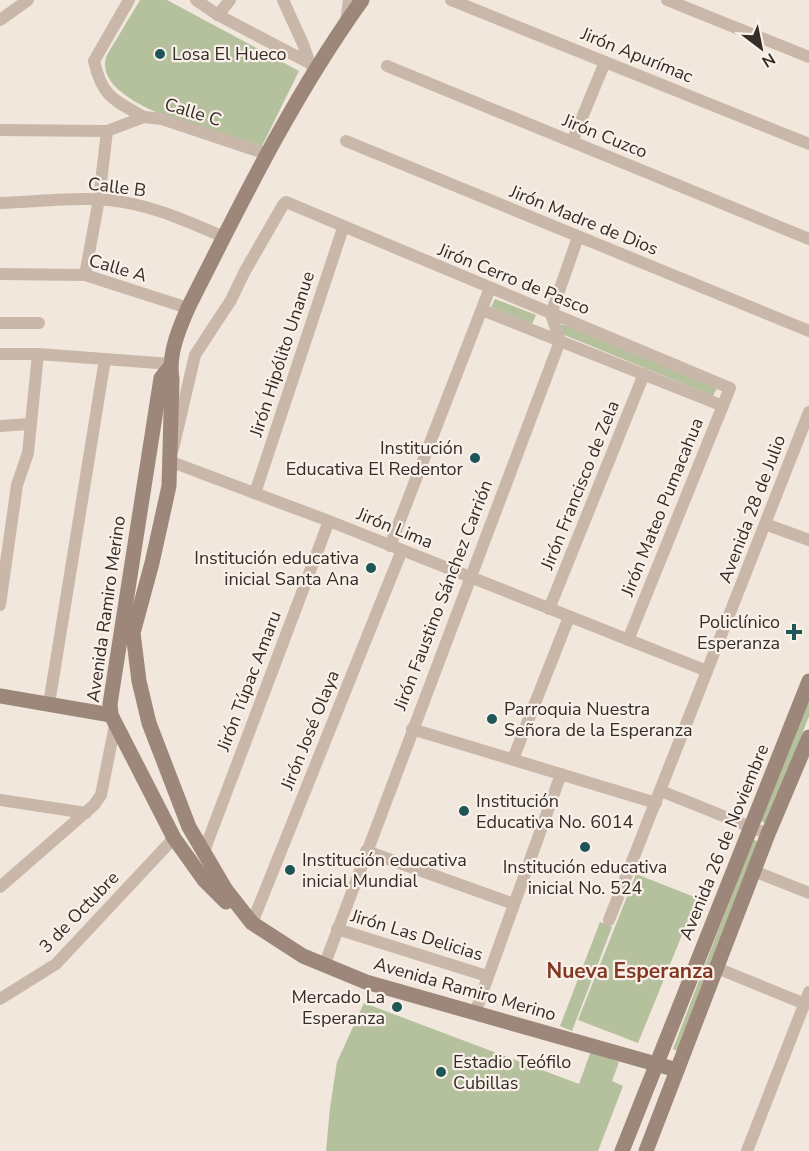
<svg xmlns="http://www.w3.org/2000/svg" width="809" height="1151" viewBox="0 0 809 1151" font-family="'Nunito Sans',sans-serif">
<style>
.green{fill:#b5c09d}
.lines{fill:none;stroke-linecap:round;stroke-linejoin:round}
.street{stroke:#c9b7a9;stroke-width:12}
.secondary{stroke:#9d867a;stroke-width:15}
.poi-dot{fill:#1f5557;stroke:#f9f1e9;stroke-width:2}
.labels{text-anchor:middle;dominant-baseline:central;stroke-width:4.5;stroke-linejoin:round;paint-order:stroke}
.poi-label{font-size:18px;fill:#362c28;stroke:#f9f1e9;text-anchor:start}
.street-label{font-size:18px;fill:#362c28;stroke:#f9f1e9}
.quarter-label{font-size:21px;font-weight:bold;fill:#833824;stroke:#f9f1e9}
</style>
<rect width="100%" height="100%" fill="#f1e7dd"/>
<!-- green -->
<g class="green">
<path d="M140 0H167L299 71 262 146 160 114C139 105 95 84 107 55Z"/>
<path d="M495 299 536 315 532 324 491 307Z"/>
<path d="M560 325H565L717 388 713 396 562 334Z"/>
<path d="M809 697V716L767 824 761 821Z"/>
<path d="M753 839 758 842 678 1051 673 1049Z"/>
<path d="M636 874 697 898 638 1043 578 1020Z"/>
<path d="M600 922 612 927 572 1031 560 1026Z"/>
<path d="M364 1003 579 1084 591 1051 619 1062 612 1081 623 1086 598 1151H326L330 1108 337 1062Z"/>
</g>
<g class="lines">
<!-- street -->
<g class="street">
<path d="M129 0 94 61C102 97 114 100 144 117"/>
<path d="M196 0 218 15 317 67"/>
<path d="M283 0 303 44 310 64"/>
<path d="M451 0 809 144"/>
<path d="M667 0 809 57"/>
<path d="M218 15 230 0"/>
<path d="M0 20 28 0"/>
<path d="M346 22 349 0"/>
<path d="M387 66 809 239"/>
<path d="M0 130 107 131 144 117 162 119 267 154"/>
<path d="M346 141 809 331"/>
<path d="M572 142 605 62"/>
<path d="M0 203C43 202 91 194 133 204 165 211 194 224 224 237"/>
<path d="M0 274 85 275 188 308"/>
<path d="M85 275 99 199 107 131"/>
<path d="M482 310 723 406"/>
<path d="M0 323H39"/>
<path d="M0 354H38L171 364"/>
<path d="M0 426 29 424"/>
<path d="M173 449 195 355 231 300 245 271 283 205 286 202 730 388 628 640"/>
<path d="M169 461 329 521 707 671"/>
<path d="M255 493 343 228"/>
<path d="M765 524 809 540"/>
<path d="M390 546 490 288"/>
<path d="M0 605 17 485 28 453 38 354"/>
<path d="M549 609 644 374"/>
<path d="M49 704 105 359"/>
<path d="M412 729 656 803"/>
<path d="M513 759 569 617"/>
<path d="M661 791 768 834"/>
<path d="M0 800 86 813"/>
<path d="M366 851 514 904"/>
<path d="M203 854 329 521"/>
<path d="M754 871 809 893"/>
<path d="M0 887 94 805 101 795 115 725"/>
<path d="M609 920 809 412"/>
<path d="M252 923 402 550"/>
<path d="M337 929 487 976"/>
<path d="M324 966 560 341 551 314 578 237"/>
<path d="M717 968 805 1004"/>
<path d="M0 999 56 964 174 838"/>
<path d="M475 1013 561 774"/>
<path d="M747 1151 809 992"/>
</g>
<!-- secondary -->
<g class="secondary">
<path d="M362 0C293 96 241 203 188 308 178 331 168 355 172 379L169 486 152 563 133 633 139 681 149 723 189 827 226 890 252 923 303 956 366 982 677 1070"/>
<path d="M170 367 161 378 110 704 111 715 174 838 204 880 226 902"/>
<path d="M0 696 111 715"/>
<path d="M622 1151 809 681"/>
<path d="M646 1151 768 834 809 737"/>
</g>
</g>
<!-- markers -->
<g class="poi-dot">
<circle cx="160" cy="54" r="6"/>
<circle cx="475" cy="458" r="6"/>
<circle cx="371" cy="568" r="6"/>
<path d="M791 623h6v6h6v6h-6v6h-6v-6h-6v-6h6z"/>
<circle cx="492" cy="719" r="6"/>
<circle cx="464" cy="811" r="6"/>
<circle cx="585" cy="847" r="6"/>
<circle cx="290" cy="870" r="6"/>
<circle cx="397" cy="1007" r="6"/>
<circle cx="441" cy="1072" r="6"/>
</g>
<g class="labels">
<!-- poi labels -->
<g class="poi-label">
<text x="172" y="54">Losa El Hueco</text>
<text x="463" y="448" text-anchor="end">Institución<tspan x="463" dy="21">Educativa El Redentor</tspan></text>
<text x="359" y="558" text-anchor="end">Institución educativa<tspan x="359" dy="21">inicial Santa Ana</tspan></text>
<text x="780" y="622" text-anchor="end">Policlínico<tspan x="780" dy="21">Esperanza</tspan></text>
<text x="504" y="709">Parroquia Nuestra<tspan x="504" dy="21">Señora de la Esperanza</tspan></text>
<text x="476" y="801">Institución<tspan x="476" dy="21">Educativa No. 6014</tspan></text>
<text x="302" y="860">Institución educativa<tspan x="302" dy="21">inicial Mundial</tspan></text>
<text x="585" y="867" text-anchor="middle">Institución educativa<tspan x="585" dy="21">inicial No. 524</tspan></text>
<text x="385" y="997" text-anchor="end">Mercado La<tspan x="385" dy="21">Esperanza</tspan></text>
<text x="453" y="1062">Estadio Teófilo<tspan x="453" dy="21">Cubillas</tspan></text>
</g>
<!-- street labels -->
<g class="street-label">
<text transform="translate(637 55) rotate(22)">Jirón Apurímac</text>
<text transform="translate(193 112) rotate(17)">Calle C</text>
<text transform="translate(605 136) rotate(22)">Jirón Cuzco</text>
<text transform="translate(117 187) rotate(7)">Calle B</text>
<text transform="translate(584 220) rotate(22)">Jirón Madre de Dios</text>
<text transform="translate(118 268) rotate(16)">Calle A</text>
<text transform="translate(514 279) rotate(22)">Jirón Cerro de Pasco</text>
<text transform="translate(282 354) rotate(-72)">Jirón Hipólito Unanue</text>
<text transform="translate(580 485) rotate(-68)">Jirón Francisco de Zela</text>
<text transform="translate(662 507) rotate(-68)">Jirón Mateo Pumacahua</text>
<text transform="translate(752 509) rotate(-69)">Avenida 28 de Julio</text>
<text transform="translate(395 528) rotate(22)">Jirón Lima</text>
<text transform="translate(443 595) rotate(-69)">Jirón Faustino Sánchez Carrión</text>
<text transform="translate(106 609) rotate(-82)">Avenida Ramiro Merino</text>
<text transform="translate(249 681) rotate(-69)">Jirón Túpac Amaru</text>
<text transform="translate(310 730) rotate(-68)">Jirón José Olaya</text>
<text transform="translate(724 842) rotate(-68)">Avenida 26 de Noviembre</text>
<text transform="translate(79 912) rotate(-46)">3 de Octubre</text>
<text transform="translate(417 935) rotate(17)">Jirón Las Delicias</text>
<text transform="translate(465 989) rotate(16)">Avenida Ramiro Merino</text>
</g>
<!-- quarter labels -->
<g class="quarter-label">
<text x="630" y="971">Nueva Esperanza</text>
</g>
</g>
<!-- north arrow -->
<g transform="translate(761 48) rotate(148)" stroke="#f9f1e9" stroke-width="4.5" paint-order="stroke">
<path d="M0-4.5L10 22L0 15L-10 22Z" fill="#362c28"/>
<text y="-9" font-size="16" font-weight="bold" text-anchor="middle" fill="#362c28">N</text>
</g>
</svg>
